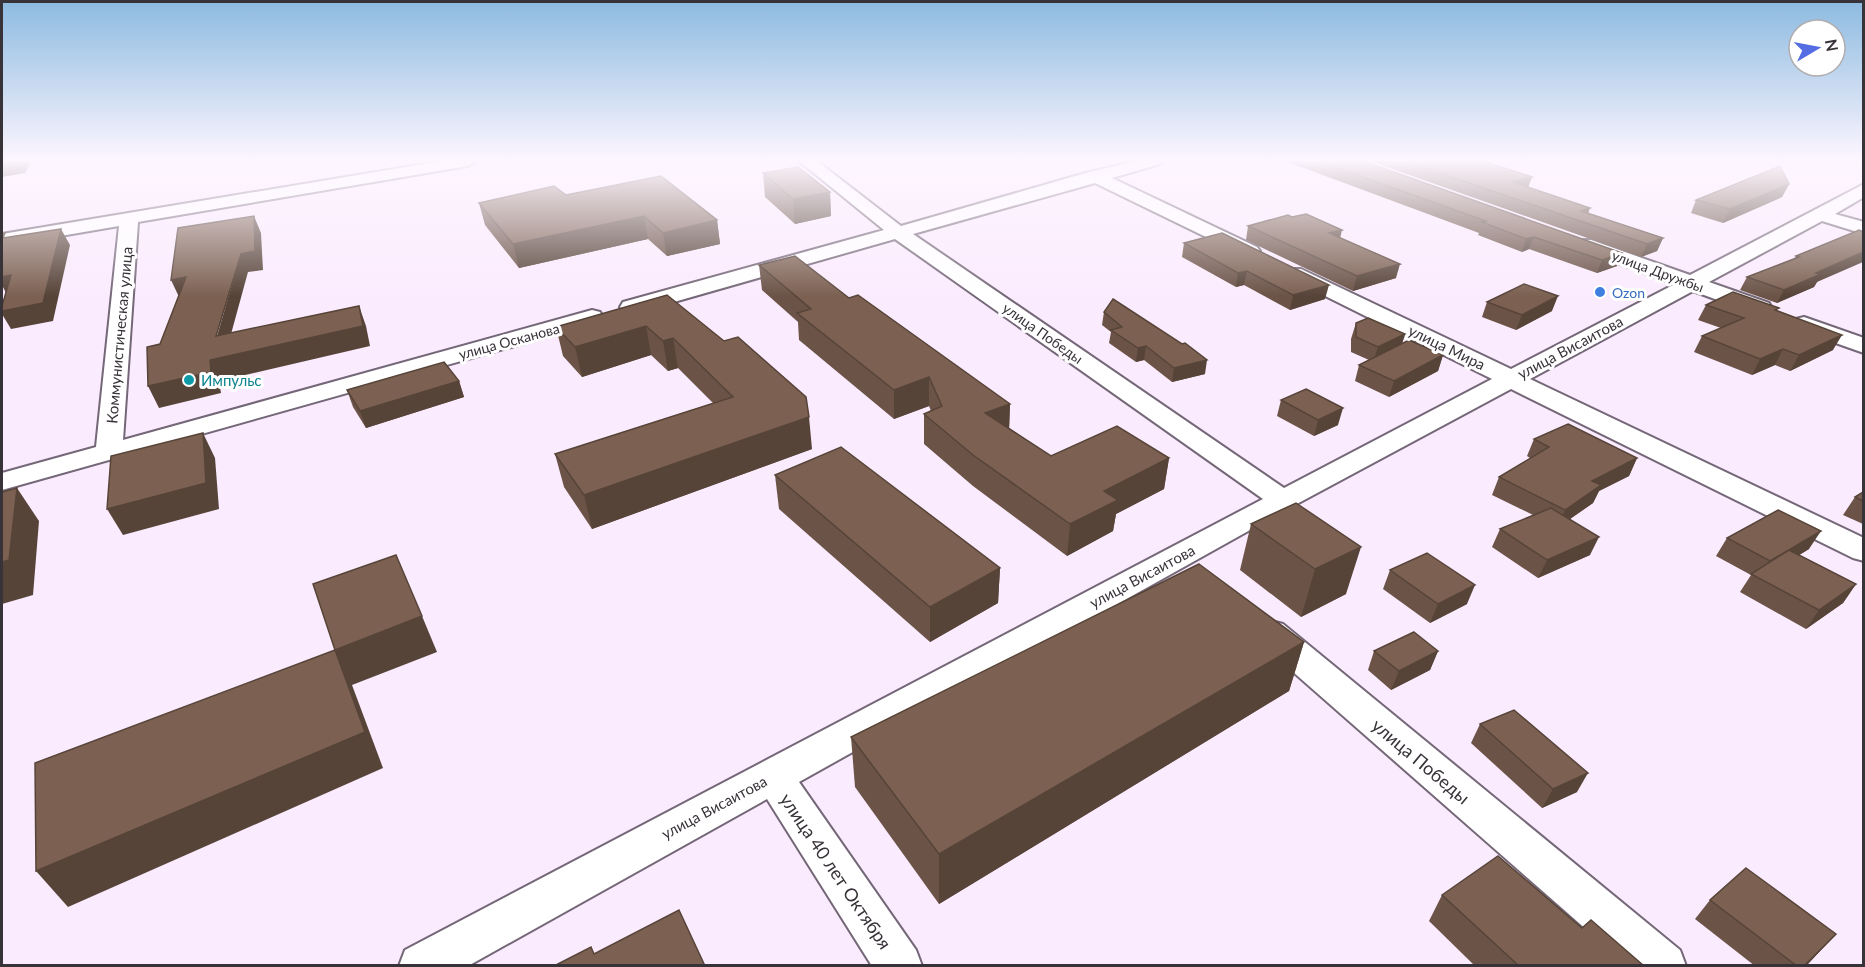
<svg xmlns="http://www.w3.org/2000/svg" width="1865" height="967" viewBox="0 0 1865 967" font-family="Lato,sans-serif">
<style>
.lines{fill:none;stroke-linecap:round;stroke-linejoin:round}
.minor-casing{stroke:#746777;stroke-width:4}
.minor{fill:#fff;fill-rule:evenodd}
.wall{fill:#6b5347}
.shaded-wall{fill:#574439}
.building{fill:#7c6152;stroke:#574439;stroke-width:1.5}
.shop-dot{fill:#3f7fe0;stroke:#fff;stroke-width:2}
.culture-dot{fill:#0f9aa8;stroke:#fff;stroke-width:2}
.labels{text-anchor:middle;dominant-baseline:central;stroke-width:6;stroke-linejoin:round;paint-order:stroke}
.far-street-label{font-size:14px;fill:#383239;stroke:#fff}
.far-shop-label{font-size:14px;fill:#366cbe;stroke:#fff;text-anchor:start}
.street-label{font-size:15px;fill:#383239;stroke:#fff}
.culture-label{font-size:15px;fill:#0d838f;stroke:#fff;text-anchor:start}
.near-street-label{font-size:18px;fill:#383239;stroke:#fff}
</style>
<rect width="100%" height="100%" fill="#fbebfe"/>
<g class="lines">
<!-- minor casing -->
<g class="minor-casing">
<g id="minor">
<path d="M442 161H476L468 166 138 222 123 440 592 310 600 312 603 317 600 322 2 490V473L96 447 119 226 2 246V234Z"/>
<path d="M799 161H817L901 226 1089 172 1138 161H1162L1160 164 1112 178 1257 247 1260 251 1257 255H1243L1095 183 913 234 1284 488 1492 379 1287 277 1284 273 1287 269H1301L1511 369 1675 284 1577 248 1574 244 1577 240H1591L1690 275 1864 184V197L1835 214 1864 222V234L1822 221 1709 282 1769 303 1772 308 1769 313 1761 315 1753 313 1693 291 1530 379 1864 538V561L1853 558 1511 389 1293 506 799 782 916 950 922 966H872L767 799 468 966H399L405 950 1263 499 895 239 639 312 631 314 623 312 620 307 623 302 884 230Z"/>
<path d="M1804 317 1864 338V353L1796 329 1793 324 1796 319Z"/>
<path d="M1271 621 1283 624 1680 950 1686 966H1628L1259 642 1254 633 1259 624Z"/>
</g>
</g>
<!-- minor -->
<use href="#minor" class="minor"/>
</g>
<!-- wall -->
<g class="wall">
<path d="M1285 161H1363L1617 266 1597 273 1529 249 1522 252 1478 235 1479 233Z"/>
<path d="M1370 161H1483L1532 177 1528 187 1588 213 1663 238 1657 251 1641 257Z"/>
<path d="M763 173 830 192 831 216 795 224 765 197Z"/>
<path d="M1789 184 1782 197 1723 223 1691 213 1696 200Z"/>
<path d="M566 195 717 220 720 244 667 256 648 239 519 268 485 225 479 203Z"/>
<path d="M1248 226 1340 238 1396 278 1353 291 1246 240Z"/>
<path d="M1863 232 1817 282 1814 287 1777 303 1740 290 1747 277 1795 258 1796 256Z"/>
<path d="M1184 243 1325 299 1290 310 1244 285 1236 287 1182 257Z"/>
<path d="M759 265 849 298 1010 404 1009 428 1051 456 1169 458 1164 489 1116 514 1113 531 1067 556 973 486 924 444V414L931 411 929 406 894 419 799 340 798 322 762 290Z"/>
<path d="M667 295 812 449 592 529 564 487 555 454 713 403 678 368 668 371 651 355 582 377 563 356 556 327Z"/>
<path d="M1487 302 1552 311 1516 330 1482 317Z"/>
<path d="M1706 305 1778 312 1833 350 1790 371 1775 365 1752 375 1694 352 1702 336 1721 328 1698 320Z"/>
<path d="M1104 312 1205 374 1172 382 1144 360 1136 362 1109 343 1111 332 1102 325Z"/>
<path d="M1356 323 1405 334 1402 344 1443 355 1438 371 1389 397 1355 381 1359 365 1369 360 1351 352V339Z"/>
<path d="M459 381 464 397 366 428 353 407 347 390Z"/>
<path d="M1281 400 1338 425 1314 436 1277 416Z"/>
<path d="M1534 439 1637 458 1629 476 1599 491 1593 503 1570 519 1590 555 1538 578 1492 547 1500 529 1533 515 1492 495 1499 477 1530 458 1527 456Z"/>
<path d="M775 475 1000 568 998 603 930 642 779 509Z"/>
<path d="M1863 492V524L1843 515 1855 497Z"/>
<path d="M1296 503 1346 594 1301 617 1240 570 1251 524Z"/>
<path d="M1727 538 1809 549 1799 555 1856 584 1843 603 1806 629 1740 592 1751 575 1716 556Z"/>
<path d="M1390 570 1467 604 1430 623 1383 589Z"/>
<path d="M1304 642 1289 691 939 904 855 787 851 737Z"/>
<path d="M1374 651H1438L1430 670 1391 690 1368 670Z"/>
<path d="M1480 724 1577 792 1542 808 1471 743Z"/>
<path d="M1442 895 1582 928 1644 966H1475L1429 921Z"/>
<path d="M1710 900 1836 934 1806 966H1755L1695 919Z"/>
</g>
<!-- shaded-wall -->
<g class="shaded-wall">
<path d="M2 161H32L25 173 2 177Z"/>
<path d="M1532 177 1528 188 1513 182Z"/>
<path d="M1789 184 1782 197 1723 223 1730 209Z"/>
<path d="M830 192 831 216 795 224 793 199Z"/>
<path d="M1590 208 1586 220 1581 211Z"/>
<path d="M254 216 261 233 263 270 248 272 225 356 359 306 366 326 370 346 219 381 221 393 159 408 148 386 210 360 241 254Z"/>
<path d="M644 216 648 239 519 268 513 244Z"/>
<path d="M717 220 720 244 667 256 663 233Z"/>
<path d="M61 229 70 245 53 321 11 329 2 314V311Z"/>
<path d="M1342 230 1339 243 1329 233Z"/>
<path d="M1534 237 1529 249 1522 252 1526 239Z"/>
<path d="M1663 238 1657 251 1641 257 1647 244Z"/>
<path d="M1863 252V262L1817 282 1814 287 1777 303 1784 290 1816 273Z"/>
<path d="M1622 253 1617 266 1597 273 1602 260Z"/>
<path d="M1400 264 1396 278 1353 291 1357 276Z"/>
<path d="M2 269 11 275 7 295 2 285Z"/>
<path d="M1247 271 1244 285 1236 287 1238 273Z"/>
<path d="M186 277 180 299 171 280Z"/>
<path d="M1329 285 1325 299 1290 310 1293 295Z"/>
<path d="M1558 296 1552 311 1516 330 1522 315Z"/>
<path d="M646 326 651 355 582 377 575 347Z"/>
<path d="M1405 334 1400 350 1373 362 1378 347Z"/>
<path d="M1842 335 1833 350 1790 371 1799 355Z"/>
<path d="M673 338 678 368 668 371 663 341Z"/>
<path d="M1146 346 1144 360 1136 362 1138 348Z"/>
<path d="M1783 349 1775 365 1752 375 1760 359Z"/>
<path d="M1443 355 1438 371 1389 397 1394 381Z"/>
<path d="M1207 360 1205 374 1172 382 1174 368Z"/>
<path d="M929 377V406L894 419V390Z"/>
<path d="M459 381 464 397 366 428 360 411Z"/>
<path d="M1010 404 1009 433 985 413Z"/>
<path d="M1343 408 1338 425 1314 436 1318 420Z"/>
<path d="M809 417 812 449 592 529 584 495Z"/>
<path d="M203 433 215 458 219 509 123 535 107 509Z"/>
<path d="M1169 458 1164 489 1116 514 1113 531 1067 556 1070 524 1104 491Z"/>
<path d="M1637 458 1629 476 1599 491 1593 503 1557 528 1565 510 1592 481Z"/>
<path d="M17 488 39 521 33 595 2 604V562Z"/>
<path d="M1821 531 1809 549 1759 580 1770 561Z"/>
<path d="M1599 537 1590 555 1538 578 1547 560Z"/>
<path d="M1361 547 1346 594 1301 617 1315 569Z"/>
<path d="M1000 568 998 603 930 642V607Z"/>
<path d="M1856 584 1843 603 1806 629 1819 610Z"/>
<path d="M1475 585 1467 604 1430 623 1438 604Z"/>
<path d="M422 616 437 652 352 685 383 768 68 907 36 871 335 650Z"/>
<path d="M1304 642 1289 691 939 904V854Z"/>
<path d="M1438 651 1430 670 1391 690 1399 671Z"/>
<path d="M1588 773 1577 792 1542 808 1553 789Z"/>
<path d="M1836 934 1806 966H1804Z"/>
</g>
<!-- building -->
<g class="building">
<path d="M1318 161H1363L1622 253 1602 260 1534 237 1526 239 1482 222 1486 221Z"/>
<path d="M1405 161H1483L1532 177 1513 182 1590 208 1581 211 1663 238 1647 244Z"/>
<path d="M1780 166 1789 184 1730 209 1696 200Z"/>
<path d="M798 167 830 192 793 199 763 173Z"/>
<path d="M661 176 717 220 663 233 644 216 513 244 479 203 554 186 566 195Z"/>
<path d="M1306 214 1342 230 1329 233 1400 264 1357 276 1248 226 1288 215 1292 217Z"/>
<path d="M254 216 255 251 241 254 216 336 359 306 363 326 210 360 211 372 148 386 147 347 160 344 186 277 171 280 178 228Z"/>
<path d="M61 229 43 303 2 311V306L11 275 2 277V234L5 233 3 238Z"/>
<path d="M1859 230 1863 232V252L1816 273 1821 274 1784 290 1747 277 1799 257 1796 256Z"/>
<path d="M1222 233 1329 285 1293 295 1247 271 1238 273 1184 243Z"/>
<path d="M795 256 849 298 858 295 1010 404 985 413 1051 456 1117 426 1169 458 1104 491 1118 500 1070 524 973 455 924 414 942 406 929 377 894 390 797 313 811 309 759 265Z"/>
<path d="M1524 284 1558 296 1522 315 1487 302Z"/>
<path d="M1733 292 1779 308 1775 310 1842 335 1799 355 1783 349 1760 359 1702 336 1744 318 1706 305Z"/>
<path d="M667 295 724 341 738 337 806 397 809 417 584 495 555 454 733 397 673 338 663 341 646 326 575 347 556 327Z"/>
<path d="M1113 299 1182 344 1185 343 1207 360 1174 368 1146 346 1138 348 1111 330 1122 327 1104 312Z"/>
<path d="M1368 318 1405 334 1378 347 1356 337V323Z"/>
<path d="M1409 340 1443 355 1394 381 1359 365Z"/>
<path d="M444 362 459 381 360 411 347 390Z"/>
<path d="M1306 389 1343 408 1318 420 1281 400Z"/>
<path d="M1568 424 1637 458 1592 481 1601 485 1565 510 1499 477 1549 447 1534 439Z"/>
<path d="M203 433 206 483 107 509 111 456Z"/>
<path d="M841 447 1000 568 930 607 775 475Z"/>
<path d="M17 488 9 560 2 562V492Z"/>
<path d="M1863 492V501L1855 497Z"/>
<path d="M1296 503 1361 547 1315 569 1251 524Z"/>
<path d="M1551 508 1599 537 1547 560 1500 529Z"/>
<path d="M1778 510 1821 531 1770 561 1727 538Z"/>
<path d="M1789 550 1856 584 1819 610 1751 574Z"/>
<path d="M1427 553 1475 585 1438 604 1390 570Z"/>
<path d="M396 555 422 616 335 650 313 584Z"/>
<path d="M1199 564 1304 642 939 854 851 737Z"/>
<path d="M1414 632 1438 651 1399 671 1374 651Z"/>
<path d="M335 650 365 732 36 871 35 763Z"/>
<path d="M1514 710 1588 773 1553 789 1480 724Z"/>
<path d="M1498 856 1582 928 1591 920 1644 966H1519L1442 895Z"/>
<path d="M1746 868 1836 934 1804 966H1797L1710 900Z"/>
<path d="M679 910 705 966H554L591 947 594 954Z"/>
</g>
<!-- sky -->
<linearGradient id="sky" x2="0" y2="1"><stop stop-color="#8cbae0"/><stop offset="0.54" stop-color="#fdf6ff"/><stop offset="1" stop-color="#fdf6ff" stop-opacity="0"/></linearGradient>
<rect width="1865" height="296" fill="url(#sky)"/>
<!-- markers -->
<circle class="shop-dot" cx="1600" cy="292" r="6"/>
<circle class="culture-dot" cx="189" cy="380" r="6"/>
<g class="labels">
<!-- far-street labels -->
<g class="far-street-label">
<text transform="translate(1658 271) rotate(20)">улица Дружбы</text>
<text transform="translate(1043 333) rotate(35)">улица Победы</text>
<text transform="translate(509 341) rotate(-15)">улица Осканова</text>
</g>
<!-- far-shop labels -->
<g class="far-shop-label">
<text x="1612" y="292">Ozon</text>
</g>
<!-- street labels -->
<g class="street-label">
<text transform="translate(119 335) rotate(-85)">Коммунистическая улица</text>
<text transform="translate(1447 347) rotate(26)">улица Мира</text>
<text transform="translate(1570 347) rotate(-28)">улица Висаитова</text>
<text transform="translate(1142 576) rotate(-28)">улица Висаитова</text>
<text transform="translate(714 807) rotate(-28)">улица Висаитова</text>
</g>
<!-- culture labels -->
<g class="culture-label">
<text x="201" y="380">Импульс</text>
</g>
<!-- near-street labels -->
<g class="near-street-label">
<text transform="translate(1421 761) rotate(40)">улица Победы</text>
<text transform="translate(836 871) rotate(56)">улица 40 лет Октября</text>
</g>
</g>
<!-- border -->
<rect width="1865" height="967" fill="none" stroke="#383239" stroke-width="6"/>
<!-- north arrow -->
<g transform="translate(1817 48) rotate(80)"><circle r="28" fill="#ffffff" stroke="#afadb0" stroke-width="1.5"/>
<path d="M0-4.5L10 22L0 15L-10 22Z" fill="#546de3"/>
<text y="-9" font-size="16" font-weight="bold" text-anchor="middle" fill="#383239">N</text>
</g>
</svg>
